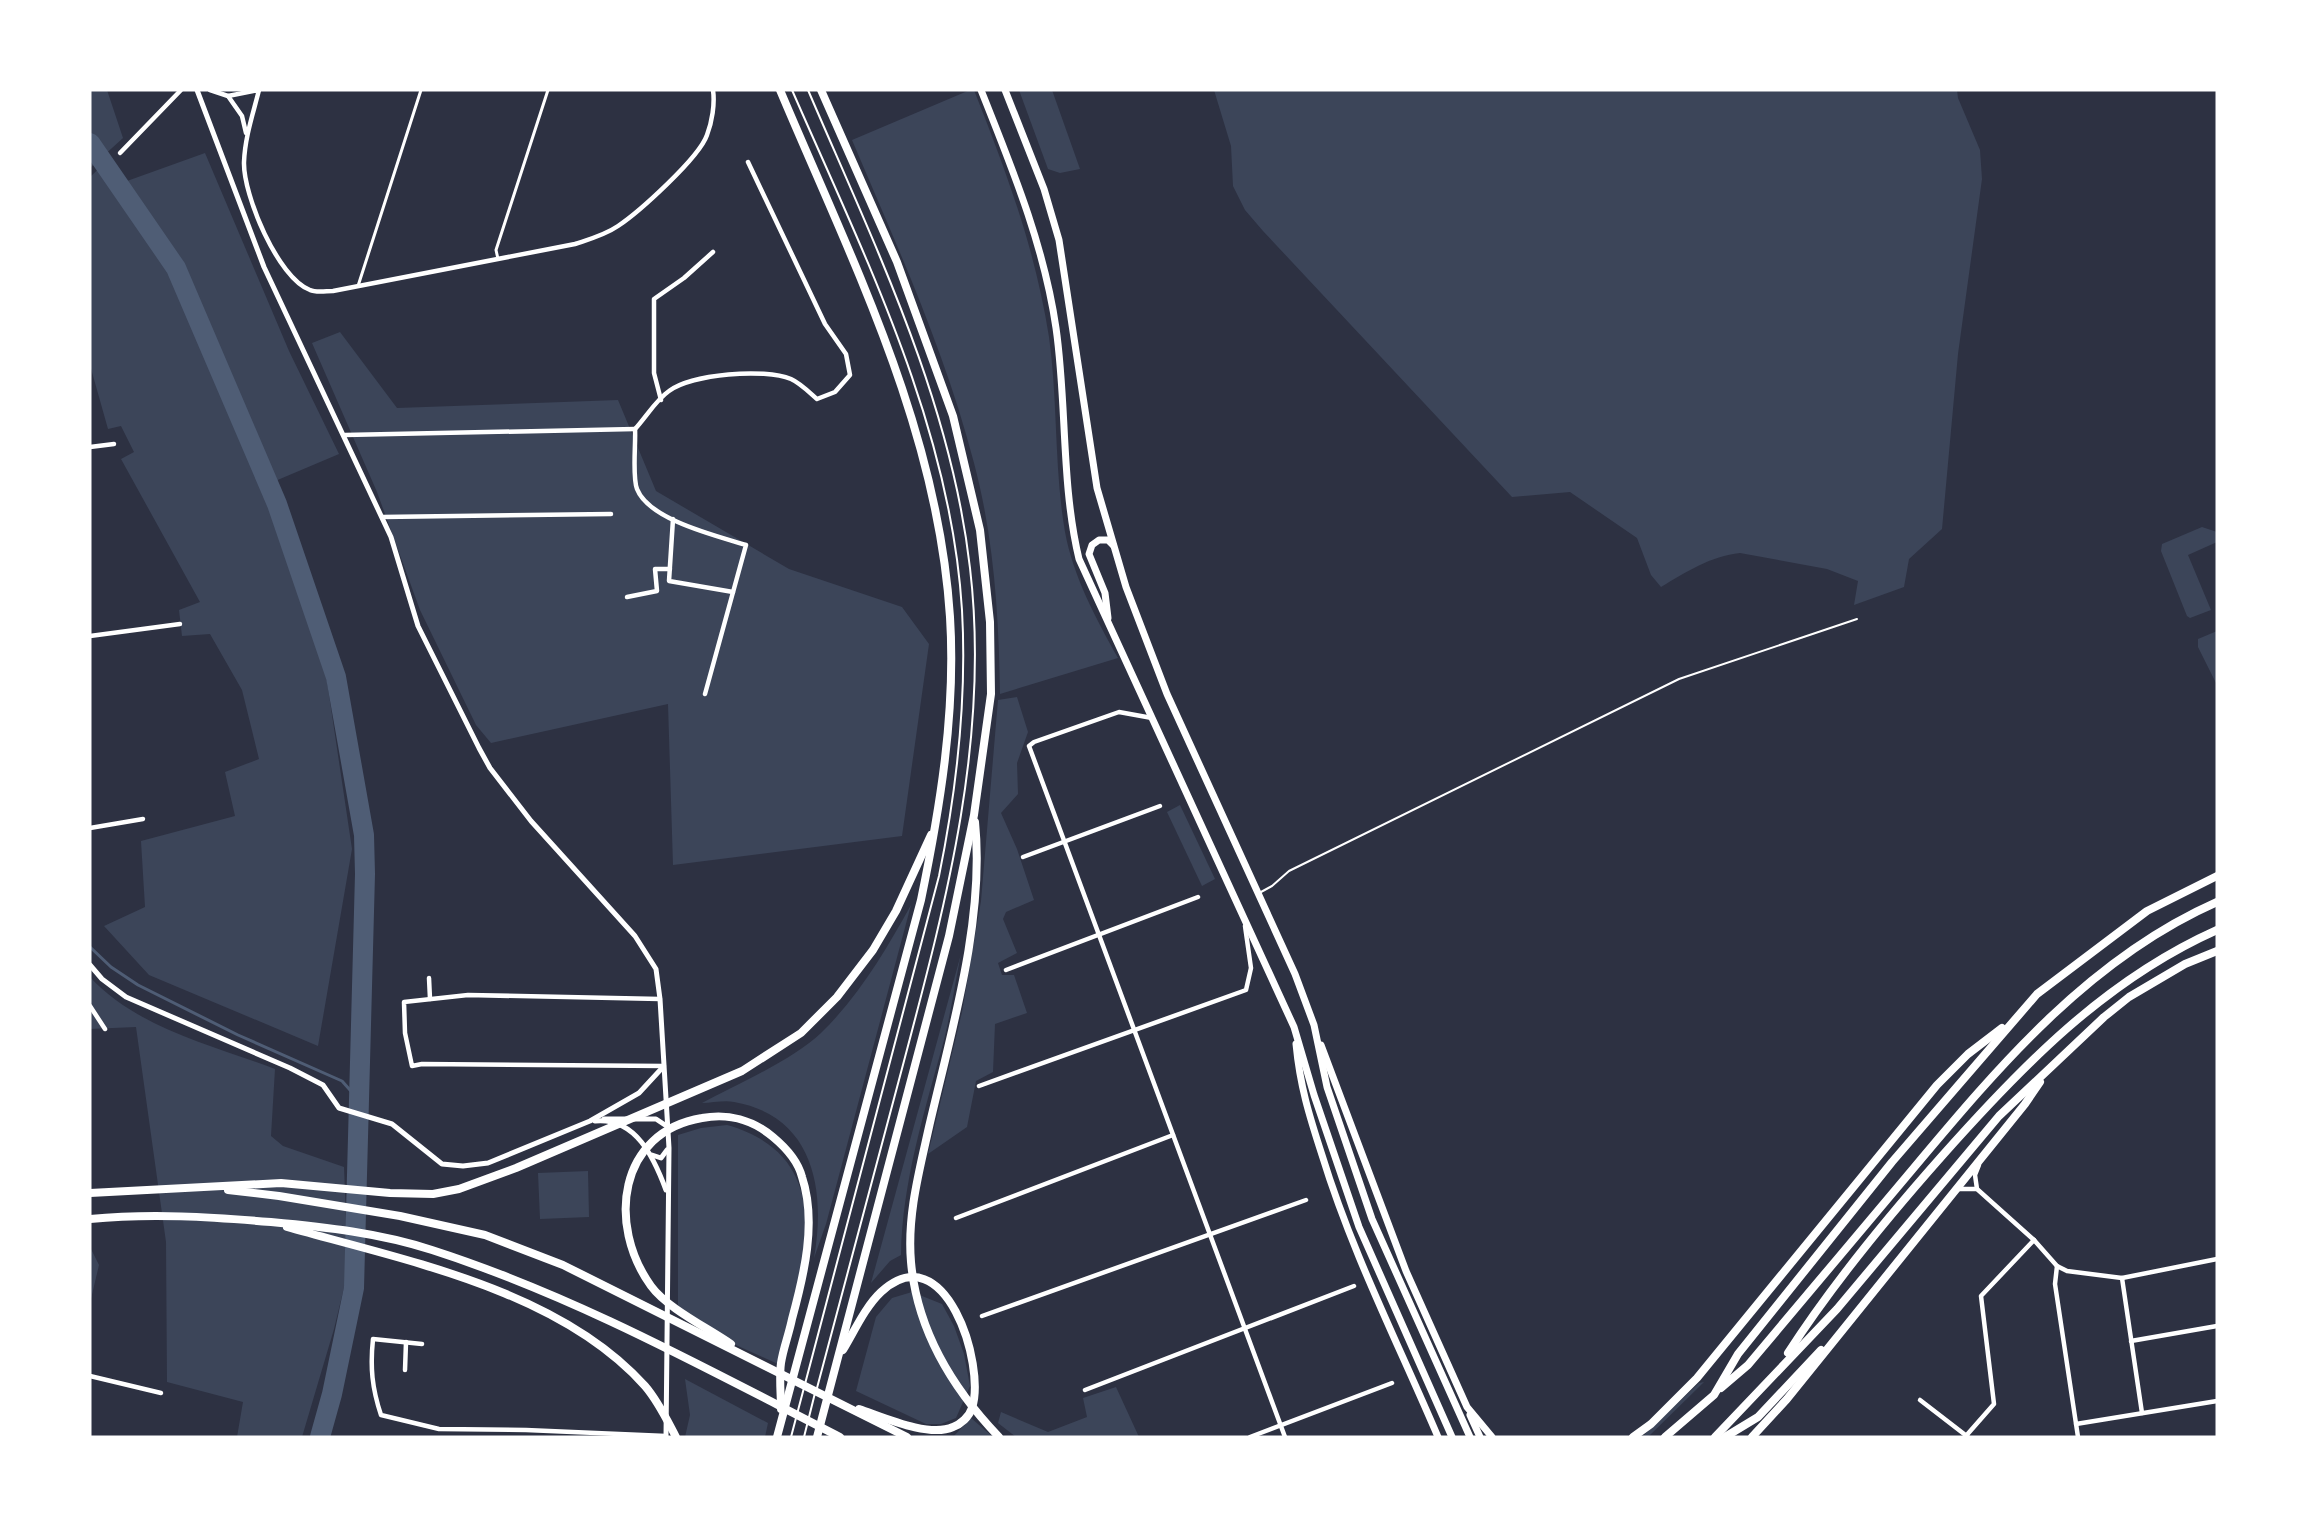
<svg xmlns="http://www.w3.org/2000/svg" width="2307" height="1527" viewBox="0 0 2307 1527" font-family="'Archivo Narrow',sans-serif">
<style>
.green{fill:#3c4559}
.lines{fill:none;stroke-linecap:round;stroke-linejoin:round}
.stream{stroke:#4f5d75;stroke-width:3}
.river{stroke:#4f5d75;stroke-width:20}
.service{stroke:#fff;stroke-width:2}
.pedestrian{stroke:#fff;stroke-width:3}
.minor{stroke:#fff;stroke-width:4.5}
.tertiary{stroke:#fff;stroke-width:5}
.primary{stroke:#fff;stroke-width:7}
.trunk{stroke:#fff;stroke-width:8}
</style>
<rect width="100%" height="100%" fill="#2d3142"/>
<!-- green -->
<g class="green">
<path d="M90 90H107L123 138 90 168Z"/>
<path d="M970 90H974C1007 174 1035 248 1049 337 1058 402 1054 468 1065 532 1073 576 1096 619 1118 658L1000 694C999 617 994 538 974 463 945 351 897 246 852 140Z"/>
<path d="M1019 90H1052L1080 169 1060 173 1048 169Z"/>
<path d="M1214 90H1957L1958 98 1980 150 1982 179 1958 354 1942 529 1909 559 1904 587 1854 605 1858 581 1827 569 1740 553C1711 556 1686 572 1661 587L1651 575 1637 538 1570 492 1512 497 1263 231 1245 210 1233 186 1231 146Z"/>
<path d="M205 153 289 351 339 454 261 487 324 661 352 849 318 1046 149 975 104 926 145 907 141 841 235 816 225 772 259 759 242 690 210 634 182 636 179 610 200 602 121 459 134 452 121 426 108 429 90 365V177L109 159 127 181Z"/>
<path d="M340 332 397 408 618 400 656 491 789 569 902 607 929 644 902 836 673 865 668 704 491 743 476 725 420 610 377 492 312 343Z"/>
<path d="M2202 527 2217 532V542L2188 555 2211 610 2190 618 2187 616 2161 551 2162 544Z"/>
<path d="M2217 631V685L2198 647V639Z"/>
<path d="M1017 697 1028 732 1017 763 1018 794 1001 813 1017 849 1034 900 1006 912 1003 919 1017 953 998 963 1002 975H1014L1027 1013 995 1024 993 1072 976 1081 967 1127 928 1154 962 1012 981 901 998 700Z"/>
<path d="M1180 805 1215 879 1202 886 1167 812Z"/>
<path d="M911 905 826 1224 814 1258C826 1190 814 1116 734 1102 724 1100 712 1103 702 1103 736 1085 794 1059 821 1033 859 996 886 950 911 905Z"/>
<path d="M961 954C955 983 951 1012 944 1040 925 1110 902 1182 901 1255L890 1261 871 1283Z"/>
<path d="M90 977C137 1028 212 1045 275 1069L271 1136 283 1146 344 1167 348 1271 334 1329 302 1437H237L243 1402 167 1382 166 1242 136 1027 90 1029Z"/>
<path d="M727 1125C847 1159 800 1278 778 1364L727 1341 678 1313V1135L701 1128Z"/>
<path d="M588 1171 589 1217 540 1219 538 1173Z"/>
<path d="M90 1247 99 1265 90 1303Z"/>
<path d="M912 1292 942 1304 954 1326 964 1354 970 1386 956 1418 941 1424H926L856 1391 876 1317 892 1298Z"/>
<path d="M685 1379 768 1423 765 1437H685L690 1415Z"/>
<path d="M1704 1382 1648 1437H1642L1699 1383Z"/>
<path d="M1116 1387 1139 1437H1016L998 1423 1001 1412 1048 1432 1087 1417 1083 1398Z"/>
<path d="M971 1418 993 1437H953Z"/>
</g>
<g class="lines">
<!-- stream -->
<path class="stream" d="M90 947 111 967 138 985 238 1035 342 1081 358 1099"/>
<!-- river -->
<path class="river" d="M90 143 176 268 277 504 336 677 364 835 365 874 354 1288 332 1394 320 1437"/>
<!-- service -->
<g class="service">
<path d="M808 90C874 244 951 400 970 568 990 737 947 899 904 1061 875 1170 846 1279 817 1388"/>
<path d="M1261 892 1272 886 1289 871 1679 679 1857 619"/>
<path d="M791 1437 939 876C957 788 967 699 962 610 951 427 864 255 792 90"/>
<path d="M804 1437 815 1393"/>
</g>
<!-- pedestrian -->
<g class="pedestrian">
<path d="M498 259 496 250 548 90"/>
<path d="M358 286 421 90"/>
</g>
<!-- minor -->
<g class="minor">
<path d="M210 90 228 96 259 90"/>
<path d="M259 90C253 114 245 137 244 162 243 195 278 278 310 290 316 293 326 291 333 291L575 244C590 239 605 235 618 226 639 212 699 158 707 135 712 122 715 104 713 90"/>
<path d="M228 96 242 116 246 133"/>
<path d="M120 153 181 90"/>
<path d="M661 400 654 373V299L684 278 713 252"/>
<path d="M635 429C646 417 656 400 669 391 692 374 764 368 791 379 800 383 809 392 817 399L835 392 850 375 846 354 825 324 748 162"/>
<path d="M635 429C636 444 632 476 637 489 649 520 717 536 746 545L705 694"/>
<path d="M345 435 635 429"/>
<path d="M90 447 114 444"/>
<path d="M382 517 611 514"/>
<path d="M673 519 669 581 733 592"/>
<path d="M627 597 657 591 655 569H670"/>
<path d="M90 636 180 624"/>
<path d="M1152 718 1119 712 1034 742 1029 746 1285 1437"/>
<path d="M90 828 143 819"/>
<path d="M1023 857 1160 806"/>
<path d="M1006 970 1198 897"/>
<path d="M429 978 430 999"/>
<path d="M660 999 468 995 404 1002 405 1033 412 1066 422 1064 664 1066"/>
<path d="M90 1006 105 1029"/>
<path d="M979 1086 1246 990 1251 968 1245 926"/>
<path d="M1957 1189H1977L2034 1240 2057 1266 2067 1271 2122 1278 2217 1259"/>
<path d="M1977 1189 1975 1175 1979 1165"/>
<path d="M956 1218 1173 1135"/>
<path d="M2057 1266 2055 1284 2078 1437"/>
<path d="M2122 1278 2142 1413"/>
<path d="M982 1316 1306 1200"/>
<path d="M2131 1341 2217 1326"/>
<path d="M422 1344 373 1339C370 1367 372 1388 381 1415L439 1429 526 1430 666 1436"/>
<path d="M405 1370 406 1342"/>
<path d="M90 1376 161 1393"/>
<path d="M1085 1390 1354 1286"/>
<path d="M1920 1400 1968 1437"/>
<path d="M2076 1424 2217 1401"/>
<path d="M1250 1437 1392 1383"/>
<path d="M1965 1437 1994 1404 1981 1296 2034 1240"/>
</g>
<!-- tertiary -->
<g class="tertiary">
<path d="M197 90 264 267 391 537 418 626 479 748 490 768 531 821 635 936 656 969 660 999 669 1148 666 1437"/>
<path d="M90 965 102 979 126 997 290 1068 323 1085 339 1108 392 1124 442 1164 463 1166 488 1163 590 1121 639 1093 663 1067"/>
<path d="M604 1119H656L668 1127"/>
<path d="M595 1121C636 1117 654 1158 666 1190"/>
<path d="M652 1155 661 1158 667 1150"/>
</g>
<!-- primary -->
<g class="primary">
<path d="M981 90C1012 168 1044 245 1056 328 1067 404 1061 484 1079 559L1294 1027 1314 1095 1359 1227 1452 1437"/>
<path d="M1005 90 1044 189 1059 240 1097 488 1126 587 1167 694 1295 974 1314 1025 1327 1087 1372 1219 1470 1437"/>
<path d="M1108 618 1105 593 1089 554 1092 545 1099 540H1108L1113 545"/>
<path d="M1296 1044C1300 1086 1309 1115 1322 1155 1352 1253 1398 1343 1438 1437"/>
<path d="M1321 1045 1406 1271 1467 1407 1492 1437"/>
<path d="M1470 1415 1480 1437"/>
</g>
<!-- trunk -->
<g class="trunk">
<path d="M975 822C985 920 951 1032 929 1127 919 1172 907 1216 911 1262 917 1330 953 1389 999 1437"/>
<path d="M228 1190 279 1196 400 1216 485 1235 563 1265 907 1437"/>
<path d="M90 1193 281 1183 390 1193 433 1194 459 1189 516 1168 742 1071 801 1033 837 997 873 950 896 911 931 835"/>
<path d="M90 1219C152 1213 210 1217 271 1222 325 1227 380 1233 432 1250 575 1296 707 1369 840 1437"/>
<path d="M287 1227C407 1261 559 1290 645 1386 658 1401 667 1420 676 1437"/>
<path d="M731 1344C708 1328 667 1308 651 1286 607 1225 618 1132 702 1118 728 1113 753 1120 773 1137 785 1147 798 1161 802 1177 817 1222 804 1275 792 1319 789 1334 783 1349 781 1363 779 1378 781 1394 781 1409"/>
<path d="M843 1350C854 1332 865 1307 881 1292 945 1233 986 1365 972 1408 969 1417 961 1424 953 1427 929 1438 883 1417 859 1409"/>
<path d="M1788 1353C1833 1283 1887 1218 1942 1156 2022 1066 2105 980 2217 930"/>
<path d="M1721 1388 1748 1365C1803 1300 1857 1235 1912 1170 1999 1066 2090 958 2217 902"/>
<path d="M777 1437 921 900C940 808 956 712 950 617 938 429 852 261 780 90"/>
<path d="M817 1437 949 936 974 815 991 694 990 622 980 530 953 416 897 262 821 90"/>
<path d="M1633 1437 1651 1424 1697 1378 1937 1085 1968 1054 2002 1028"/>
<path d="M1665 1437 1714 1395 1738 1354 1892 1162 2037 994 2147 911 2217 876"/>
<path d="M1715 1437 1837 1309 1999 1116 2104 1017 2129 997 2185 964 2217 951"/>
<path d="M1725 1437 1758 1417 1821 1350"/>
<path d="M1752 1437 1787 1399 2025 1104 2040 1082"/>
</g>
</g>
<!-- border -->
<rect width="2307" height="1527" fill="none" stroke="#ffffff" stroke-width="183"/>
</svg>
